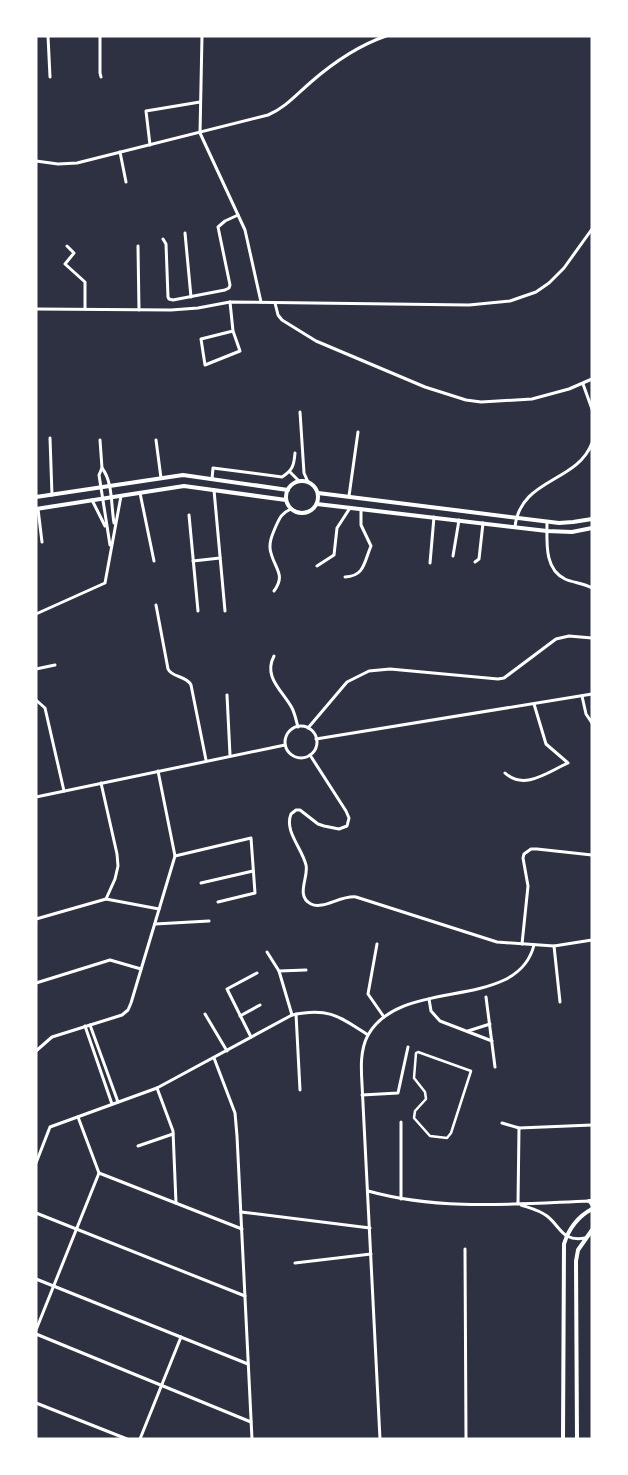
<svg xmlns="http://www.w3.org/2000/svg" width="628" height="1475" viewBox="0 0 628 1475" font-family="Montserrat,sans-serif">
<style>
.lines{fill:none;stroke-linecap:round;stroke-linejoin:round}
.pedestrian{stroke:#fff;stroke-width:2.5}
.minor{stroke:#fff;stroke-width:3}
.tertiary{stroke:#fff;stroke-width:4}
</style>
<rect width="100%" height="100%" fill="#2d3142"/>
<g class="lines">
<!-- pedestrian -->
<path class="pedestrian" d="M418 1052 471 1071 451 1133 447 1138 430 1136 414 1118 415 1111 426 1099 425 1092 414 1078 416 1053Z"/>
<!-- minor -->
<g class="minor">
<path d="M48 36 50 77"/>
<path d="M100 36V73L101 77"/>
<path d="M202 36 200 133 245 230 261 302"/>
<path d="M150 145 146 111 200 102"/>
<path d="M120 152 126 182"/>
<path d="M36 161 58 164 77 163 268 115C285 108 297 94 311 82 334 62 357 46 386 36"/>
<path d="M185 233 191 297"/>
<path d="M163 239 166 244 168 297 169 299 173 300 225 290 229 288 230 285 218 227 225 221 238 215"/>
<path d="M67 246 74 253 65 264 85 282V309"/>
<path d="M138 246 139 310"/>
<path d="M230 302 233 331 240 351 205 365 201 339 233 331"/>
<path d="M275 303 278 315 282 320 316 341 425 387 466 400 481 402 532 399 569 389 592 379"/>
<path d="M36 309 171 310 198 308 230 302 469 305 510 301 536 292 549 283 564 268 592 229"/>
<path d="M583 384 592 409"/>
<path d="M300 412 304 473 308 482"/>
<path d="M50 438 52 495"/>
<path d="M100 440 102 468 99 475 110 545"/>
<path d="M156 440 161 478"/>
<path d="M102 468C113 482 111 506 114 523"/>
<path d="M290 472 299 481"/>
<path d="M212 479 213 468 282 477C293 470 294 465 295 453"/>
<path d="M214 490 225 611"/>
<path d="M140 493 154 561"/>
<path d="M349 496 358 432"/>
<path d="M92 500 105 526"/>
<path d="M38 509 42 542"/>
<path d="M189 515 198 611"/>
<path d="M547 522C547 542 544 569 565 579 574 583 583 583 592 588"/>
<path d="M515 527C520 478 577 483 592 443"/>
<path d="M453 556 459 520"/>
<path d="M193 561 220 558"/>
<path d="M475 562 479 559 483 523"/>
<path d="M430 563 434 517"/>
<path d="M317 566 334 555 337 528 350 508"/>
<path d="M345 577C365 576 364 562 371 546L361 525V509"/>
<path d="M274 591C286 575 275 569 271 553 268 544 272 535 276 526 280 517 282 513 291 509"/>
<path d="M156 605 168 669C172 678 186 675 191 685L206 760"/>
<path d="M36 614 105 583 121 496"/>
<path d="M274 656C263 677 282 690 292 708 295 714 296 720 298 727"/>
<path d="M36 669 55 665"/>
<path d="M227 695 230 755"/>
<path d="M582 696 586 714 592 723"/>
<path d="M36 700 45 708 64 791"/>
<circle cx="301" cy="742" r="16"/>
<path d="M308 728 347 682 369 671 390 669 498 679 504 678 556 639 569 636 592 638"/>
<path d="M316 739 592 694"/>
<path d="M310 755 346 811 349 818 347 826 339 829 324 826 318 824 300 810H296L291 814C284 831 302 848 306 865 309 877 295 896 311 904 323 910 341 895 356 897L497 942 554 946 592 940"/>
<path d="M505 773C524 791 548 772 568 763L546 744 534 704"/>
<path d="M101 783 117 854 118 866 115 879 106 899"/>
<path d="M36 797 285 745"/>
<path d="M175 856 251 838 255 893 218 902"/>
<path d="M201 883 253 871"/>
<path d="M36 919 106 899 159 909"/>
<path d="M155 924 209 921"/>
<path d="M377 944 368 994 384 1017"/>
<path d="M522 944 528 886 523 858 524 854 531 849H537L592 855"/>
<path d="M554 946 560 1002"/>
<path d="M267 952 279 971 292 1015"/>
<path d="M279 971 306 970"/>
<path d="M36 983 110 960 141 969"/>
<path d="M486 997 495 1067"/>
<path d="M429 999 431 1011 440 1021 492 1041"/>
<path d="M205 1014 227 1051"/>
<path d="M296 1014 300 1090"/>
<path d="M240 1016 260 1005"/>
<path d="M90 1025 118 1102"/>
<path d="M85 1026 112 1104"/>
<path d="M468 1031 490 1024"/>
<path d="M251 1037 227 989 257 973"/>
<path d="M36 1051 52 1037 122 1015 128 1010 131 1003 175 856 158 771"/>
<path d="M214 1058 235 1113 237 1136 252 1439"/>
<path d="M157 1088 173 1131 176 1203"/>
<path d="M362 1095 398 1093 408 1047"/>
<path d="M78 1117 99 1173 242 1229"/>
<path d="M401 1122V1199"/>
<path d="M502 1123 519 1128 592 1125"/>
<path d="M138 1146 173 1134"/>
<path d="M36 1163 50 1127 157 1088 292 1015C328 1007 339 1016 368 1035"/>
<path d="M368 1191C440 1211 514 1204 589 1201L592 1205"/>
<path d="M518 1204 519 1128"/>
<path d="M521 1205C530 1208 539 1210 547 1216 561 1227 562 1242 585 1238"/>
<path d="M241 1212 370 1228"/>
<path d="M36 1213 245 1296"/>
<path d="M465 1249 466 1439"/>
<path d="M295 1263 371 1254"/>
<path d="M36 1279 248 1364"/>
<path d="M36 1330 99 1173"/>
<path d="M36 1334 251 1422"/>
<path d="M36 1403 127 1439"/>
<path d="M140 1439 181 1337"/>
<path d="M380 1439 362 1084C361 1068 360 1050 368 1035 402 975 517 1013 534 945"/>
</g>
<!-- tertiary -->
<g class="tertiary">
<circle cx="302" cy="497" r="16"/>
<path d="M318 493 559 523 573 522 592 519"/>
<path d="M36 497 183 475 288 490"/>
<path d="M317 504 547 531 572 532 592 528"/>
<path d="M36 509 184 486 286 500"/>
<path d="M589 1201H592"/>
<path d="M563 1439 564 1244C569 1228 577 1217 592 1209"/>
<path d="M577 1439 576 1261 578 1250 592 1230"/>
</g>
</g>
<!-- border -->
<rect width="628" height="1475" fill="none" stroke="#ffffff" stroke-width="75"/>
</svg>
